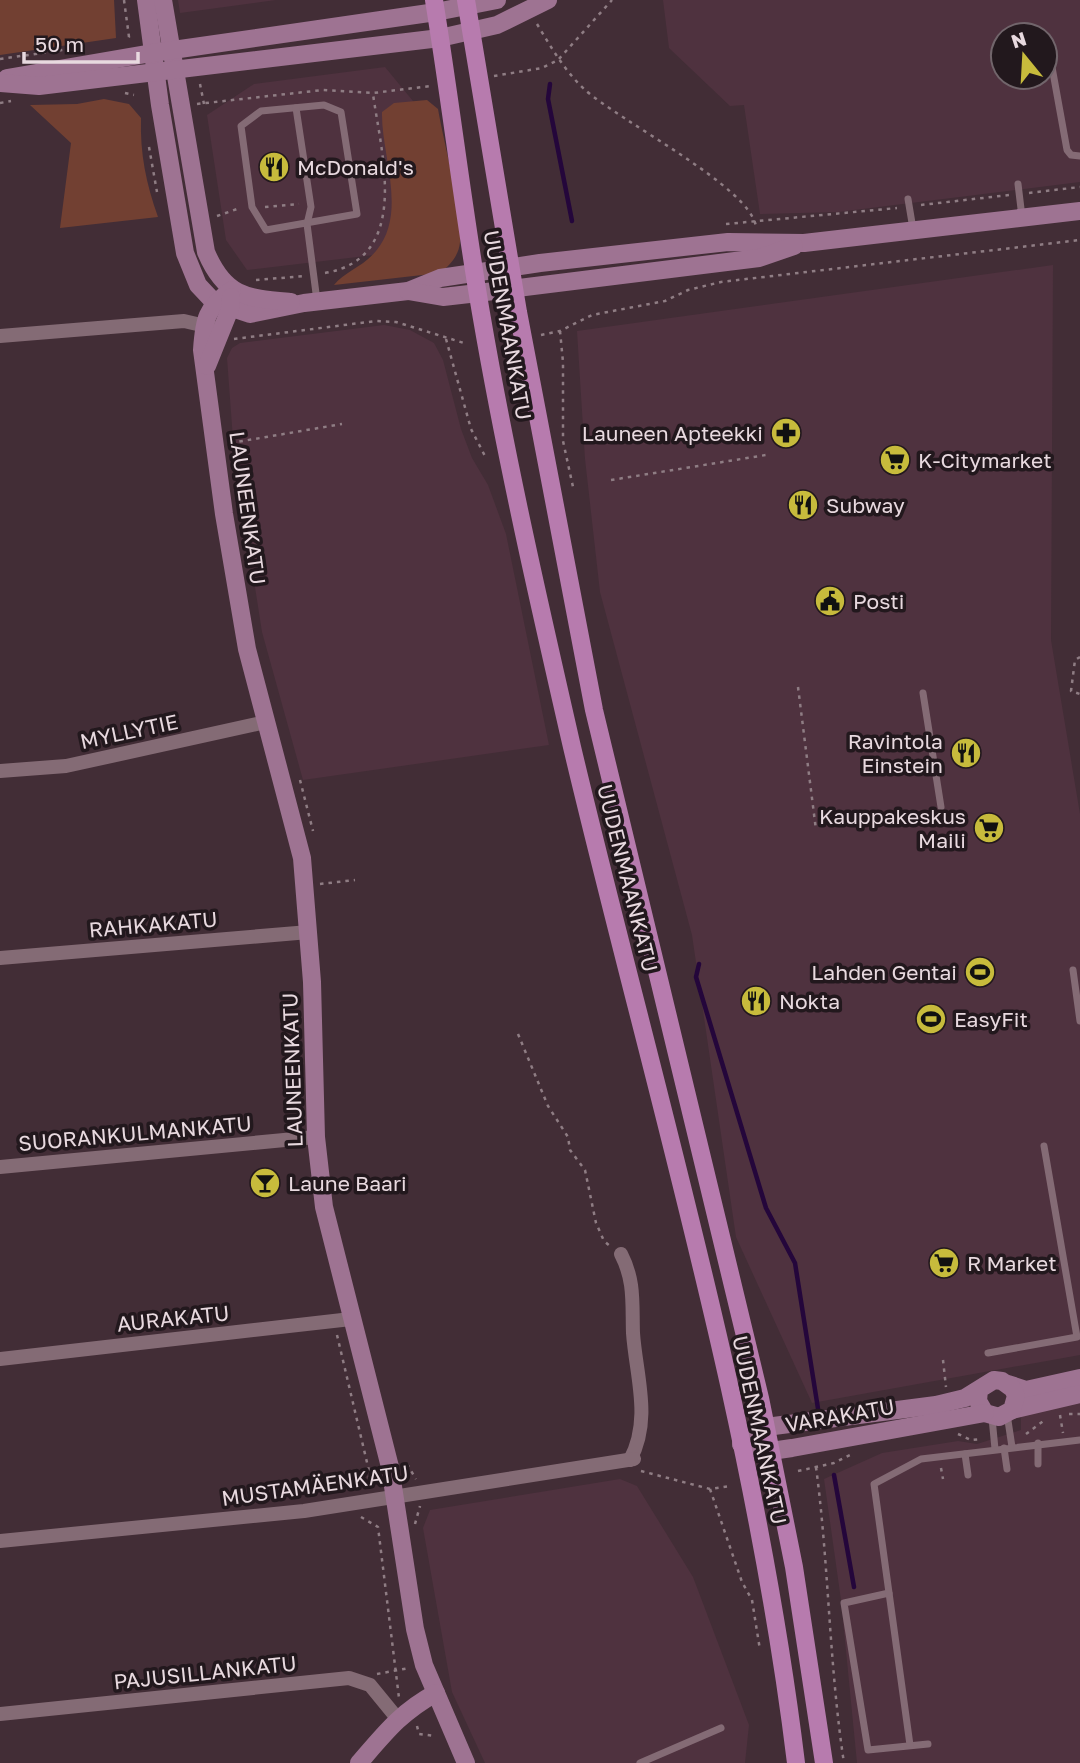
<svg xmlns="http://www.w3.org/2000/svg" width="1080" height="1763" viewBox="0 0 1080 1763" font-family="'Golos Text',sans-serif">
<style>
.built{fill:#4f323f;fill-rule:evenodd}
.green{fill:#724032}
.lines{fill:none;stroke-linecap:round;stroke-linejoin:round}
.stream{stroke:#24063b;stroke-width:4.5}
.path{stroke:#8f7d84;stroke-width:2.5;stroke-dasharray:3.5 5;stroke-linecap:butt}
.lane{stroke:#846b75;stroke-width:7}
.street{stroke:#846b75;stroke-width:14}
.secondary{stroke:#9e7392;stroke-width:18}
.primary{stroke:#b77bae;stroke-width:18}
.labels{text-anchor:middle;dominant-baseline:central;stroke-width:7;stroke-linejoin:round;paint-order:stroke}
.poi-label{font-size:21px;fill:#e8d9df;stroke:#22181d;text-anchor:start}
.street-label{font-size:21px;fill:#e8d9df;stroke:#22181d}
</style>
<rect width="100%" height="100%" fill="#422d36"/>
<!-- built -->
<g class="built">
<path d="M178 0H276L180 13Z"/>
<path d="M663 0H1080V182L838 212 760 214 744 105 730 106 669 48ZM1003 35H1045V77H1003Z"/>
<path d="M385 67 422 112 425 249 247 270 226 240 207 115 254 84Z"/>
<path d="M1053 265 1051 640 1080 814V1355L812 1403 736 1237 692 935 600 592 585 459 577 331Z"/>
<path d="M384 325 410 330 434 343 443 360 461 429 472 458 488 485 506 534 549 745 303 780 262 632 234 453 227 358 232 348 240 343Z"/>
<path d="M1080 1399V1763H857L841 1600 824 1479 882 1453 958 1441 977 1444 1021 1430V1411Z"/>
<path d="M620 1479 637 1486 693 1577 749 1725 745 1763H485L452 1692 423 1528 430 1510Z"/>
</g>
<!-- green -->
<g class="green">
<path d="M0 0H114L116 38 0 55Z"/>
<path d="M104 99 129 104 141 118C140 154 146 183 158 217L60 228 71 143 30 105 77 104Z"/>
<path d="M427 100 438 109C444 144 462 209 460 242 459 256 449 266 440 273L334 285C344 272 363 267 376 251 408 213 381 155 382 112L394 103Z"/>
</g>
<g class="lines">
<!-- stream -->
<g class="stream">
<path d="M550 84 548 99 572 221"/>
<path d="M699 964 696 977 766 1208 795 1263 819 1415"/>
<path d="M834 1475 854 1587"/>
</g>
<!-- path -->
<g class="path">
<path d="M124 0 129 37 126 40"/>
<path d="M537 24C551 47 564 70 584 89 619 121 751 187 756 227"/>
<path d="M0 59 84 47"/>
<path d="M494 76 542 68 558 60 612 0"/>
<path d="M200 84 204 104"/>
<path d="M125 93 134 95"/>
<path d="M0 103 11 101"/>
<path d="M197 104 323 90 373 93 431 86"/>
<path d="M149 147 157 192"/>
<path d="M1029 193 1080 187"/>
<path d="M921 205 1009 195"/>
<path d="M265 207 299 204"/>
<path d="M217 216 240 208"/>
<path d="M726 224 897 208"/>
<path d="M325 273C412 258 381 153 373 94"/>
<path d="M256 280 305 276"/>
<path d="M560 331 563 362V441L573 487"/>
<path d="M541 335 560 331 592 315 665 301 688 290 721 282 1080 240"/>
<path d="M234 339 376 321 396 322 464 343"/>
<path d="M446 339 471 429 486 458"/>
<path d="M231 443 342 424"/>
<path d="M611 480 766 455"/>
<path d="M1080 657 1075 660 1071 691 1080 694"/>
<path d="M798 687 816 830"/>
<path d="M300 780 313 831"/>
<path d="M320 884 355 880"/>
<path d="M518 1034 548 1106 568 1137 570 1150 585 1170 596 1223 604 1241 610 1246"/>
<path d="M337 1335 369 1471V1480L364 1488"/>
<path d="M943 1360 946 1387"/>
<path d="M1069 1414H1080"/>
<path d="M1060 1415 1063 1433"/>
<path d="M958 1434 971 1440 982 1439"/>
<path d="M1026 1434 1046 1419"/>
<path d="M407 1464 416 1479"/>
<path d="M816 1467C829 1565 829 1665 844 1763"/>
<path d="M941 1468 943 1479"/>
<path d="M641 1471 710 1489 730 1486"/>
<path d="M798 1471 834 1463 850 1455"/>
<path d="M710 1489 742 1582 752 1600 760 1650"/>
<path d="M361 1517 378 1527 399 1698"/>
<path d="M415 1524 420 1506"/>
<path d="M377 1674 409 1668"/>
<path d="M417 1726 419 1734 435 1736"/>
</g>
<!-- lane -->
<g class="lane">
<path d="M1052 67 1067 150 1071 155 1080 156"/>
<path d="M324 105 341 112 357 214 266 230 252 207 241 126 261 111Z"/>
<path d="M296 108 311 207 307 224 317 301"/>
<path d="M1018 184 1022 217"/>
<path d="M908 199 913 229"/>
<path d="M923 693 941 807"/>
<path d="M1073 970 1080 1021"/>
<path d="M988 1353 1077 1337 1044 1146"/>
<path d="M1007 1414 1012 1447"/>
<path d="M992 1418 995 1449"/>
<path d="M1038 1443V1464"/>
<path d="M1004 1448 1007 1469"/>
<path d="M965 1454 968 1475"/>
<path d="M889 1593 844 1603 868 1750 928 1744"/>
<path d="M910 1745 874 1484 921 1459 1080 1440"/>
<path d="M640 1763 721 1728"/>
</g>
<!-- street -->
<g class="street">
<path d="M0 336 184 321 214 328"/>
<path d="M0 771 66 766 266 722"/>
<path d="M0 958 309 932"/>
<path d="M0 1167 316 1137"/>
<path d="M621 1254C635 1281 632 1303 633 1333 636 1376 652 1419 630 1460"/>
<path d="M0 1359 351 1319"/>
<path d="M0 1541 304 1511 634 1459"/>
<path d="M0 1714 349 1678 370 1685 397 1718"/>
</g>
<!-- secondary -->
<g class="secondary">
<path d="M146 0 160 105 185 253 198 285 214 302 250 314 304 303 408 291 440 278 540 263 728 242 804 243 1080 211"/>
<path d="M163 0 206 252C225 297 246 298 291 302"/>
<path d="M7 78 152 53 436 12 497 0"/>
<path d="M0 83 39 86 440 38 497 25 548 0"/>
<path d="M232 290C206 307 204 320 202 350L224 514 247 649 302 858 312 982 316 1137 324 1207 390 1467 415 1629 424 1665 466 1763"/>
<path d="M408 291 443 297 478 293 759 258 794 246"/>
<path d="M207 366 230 309 231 297"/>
<path d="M1008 1384 1026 1390 1080 1378"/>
<path d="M1012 1410 1080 1394"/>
<path d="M741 1444 766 1427 936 1405 965 1398 994 1380 1002 1381 1013 1389 1016 1396 1012 1410 999 1417 985 1413 978 1401 979 1390"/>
<path d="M741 1444 771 1451 792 1448 985 1413"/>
<path d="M359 1763C385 1733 401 1712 436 1693"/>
</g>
<!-- primary -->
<g class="primary">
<path d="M434 0C451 104 463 209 481 313 506 459 539 603 572 747 652 1084 754 1418 796 1763"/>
<path d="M466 0 518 312 594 710 760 1398 794 1567 824 1763"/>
</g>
</g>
<!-- icons -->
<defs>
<g id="restaurant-disc" transform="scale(1.575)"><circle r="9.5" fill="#c7bb3c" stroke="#22181d"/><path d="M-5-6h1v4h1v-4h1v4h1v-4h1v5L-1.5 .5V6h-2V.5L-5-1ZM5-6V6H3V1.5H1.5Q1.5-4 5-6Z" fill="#111"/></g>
<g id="pharmacy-disc" transform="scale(1.575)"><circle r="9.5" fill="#c7bb3c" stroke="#22181d"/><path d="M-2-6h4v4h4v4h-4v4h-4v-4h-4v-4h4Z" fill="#111"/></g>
<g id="supermarket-disc" transform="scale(1.575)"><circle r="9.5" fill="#c7bb3c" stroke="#22181d"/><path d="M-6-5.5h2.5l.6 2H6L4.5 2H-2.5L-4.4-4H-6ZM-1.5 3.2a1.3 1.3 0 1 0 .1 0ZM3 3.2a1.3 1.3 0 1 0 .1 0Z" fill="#111"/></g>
<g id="civic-disc" transform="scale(1.575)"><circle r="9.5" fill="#c7bb3c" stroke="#22181d"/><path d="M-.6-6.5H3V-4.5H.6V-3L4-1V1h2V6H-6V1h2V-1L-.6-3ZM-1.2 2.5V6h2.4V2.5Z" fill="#111"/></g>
<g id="stadium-disc" transform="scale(1.575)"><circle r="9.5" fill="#c7bb3c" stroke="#22181d"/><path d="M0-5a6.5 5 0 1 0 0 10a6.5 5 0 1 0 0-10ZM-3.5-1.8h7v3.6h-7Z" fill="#111"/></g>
<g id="bar-disc" transform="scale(1.575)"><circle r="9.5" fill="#c7bb3c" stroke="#22181d"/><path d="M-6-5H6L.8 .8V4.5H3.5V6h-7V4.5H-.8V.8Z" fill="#111"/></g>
</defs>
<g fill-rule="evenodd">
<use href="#restaurant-disc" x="274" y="167"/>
<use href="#pharmacy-disc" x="786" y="433"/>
<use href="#supermarket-disc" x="895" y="460"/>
<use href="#restaurant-disc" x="803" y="505"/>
<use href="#civic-disc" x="830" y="601"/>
<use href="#restaurant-disc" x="966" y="753"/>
<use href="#supermarket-disc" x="989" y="828"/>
<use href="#stadium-disc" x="980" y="972"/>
<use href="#restaurant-disc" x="756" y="1001"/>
<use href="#stadium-disc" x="931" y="1019"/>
<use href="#bar-disc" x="265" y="1183"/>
<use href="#supermarket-disc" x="944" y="1263"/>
</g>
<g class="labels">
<!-- poi labels -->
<g class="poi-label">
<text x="297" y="167">McDonald's</text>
<text x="763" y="433" text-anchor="end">Launeen Apteekki</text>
<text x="918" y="460">K-Citymarket</text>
<text x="826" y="505">Subway</text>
<text x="853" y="601">Posti</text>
<text x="943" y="741" text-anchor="end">Ravintola<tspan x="943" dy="24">Einstein</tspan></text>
<text x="966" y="816" text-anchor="end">Kauppakeskus<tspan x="966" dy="24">Maili</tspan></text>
<text x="957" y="972" text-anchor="end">Lahden Gentai</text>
<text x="779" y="1001">Nokta</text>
<text x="954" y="1019">EasyFit</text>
<text x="288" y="1183">Laune Baari</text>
<text x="967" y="1263">R Market</text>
</g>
<!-- street labels -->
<g class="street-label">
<text transform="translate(508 325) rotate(80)">UUDENMAANKATU</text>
<text transform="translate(248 508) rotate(82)">LAUNEENKATU</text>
<text transform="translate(129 731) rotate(-12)">MYLLYTIE</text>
<text transform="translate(628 878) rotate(76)">UUDENMAANKATU</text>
<text transform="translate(153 924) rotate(-5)">RAHKAKATU</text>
<text transform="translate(292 1070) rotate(-92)">LAUNEENKATU</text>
<text transform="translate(135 1133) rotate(-5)">SUORANKULMANKATU</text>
<text transform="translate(173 1318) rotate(-6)">AURAKATU</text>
<text transform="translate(840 1415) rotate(-10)">VARAKATU</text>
<text transform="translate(760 1430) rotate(78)">UUDENMAANKATU</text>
<text transform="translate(315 1485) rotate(-8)">MUSTAMÄENKATU</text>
<text transform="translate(205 1672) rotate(-6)">PAJUSILLANKATU</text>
</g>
</g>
<!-- north arrow -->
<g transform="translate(1024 56) rotate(342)"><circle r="33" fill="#22181d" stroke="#71656b" stroke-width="2"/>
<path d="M0-5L12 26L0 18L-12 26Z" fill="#c7bb3c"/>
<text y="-10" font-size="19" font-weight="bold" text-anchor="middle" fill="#e8d9df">N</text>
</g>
<!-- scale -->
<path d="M24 52v10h114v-10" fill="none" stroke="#e8d9df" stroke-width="3.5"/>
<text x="35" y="52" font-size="21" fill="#e8d9df" stroke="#22181d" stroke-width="5" paint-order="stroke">50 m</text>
</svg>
